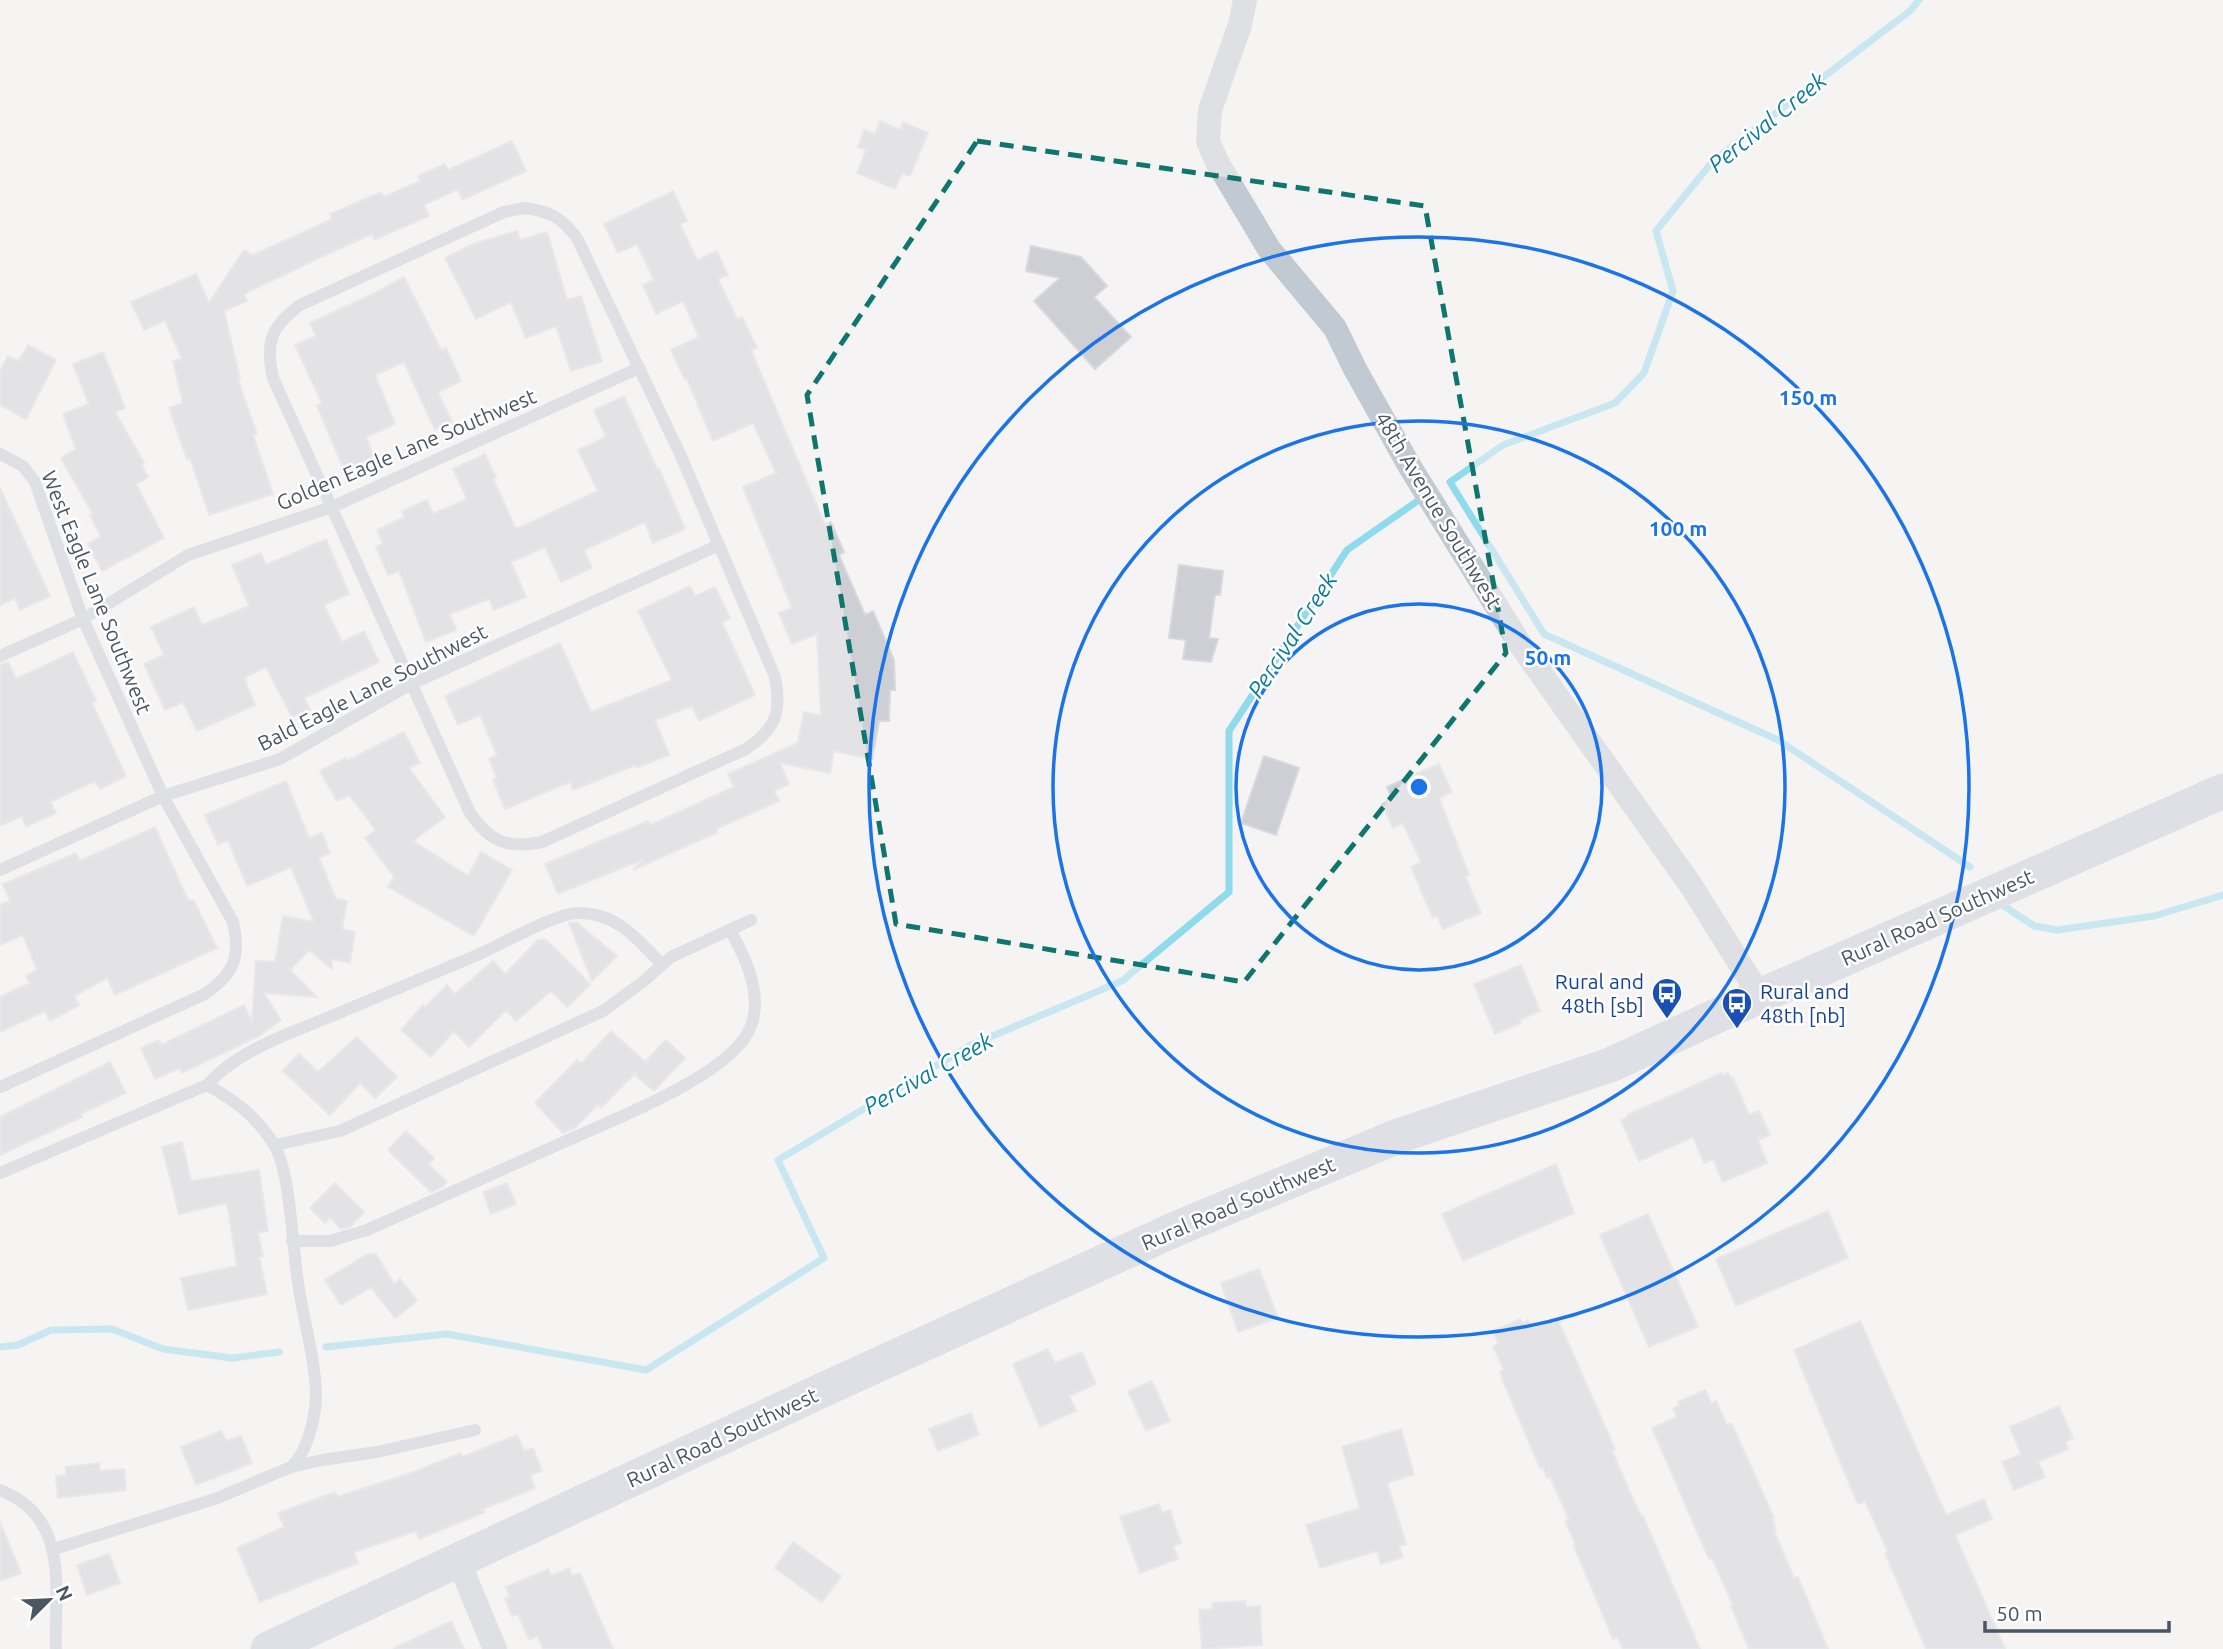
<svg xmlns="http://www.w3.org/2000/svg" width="2223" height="1649" viewBox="0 0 2223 1649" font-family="Ubuntu,sans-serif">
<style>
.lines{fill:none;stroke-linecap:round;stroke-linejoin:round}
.stream{stroke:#90daee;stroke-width:7}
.building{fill:#cdcfd5;stroke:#d7d9de;stroke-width:2}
.lane{stroke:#c1cad2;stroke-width:12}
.street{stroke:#c1cad2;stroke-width:24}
.secondary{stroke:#c1cbd6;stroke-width:35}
.marked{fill:none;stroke:#0f766e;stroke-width:5;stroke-dasharray:14 9;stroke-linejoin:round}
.ring{fill:none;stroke:#1a73e8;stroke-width:3.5}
.labels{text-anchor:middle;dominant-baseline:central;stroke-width:5;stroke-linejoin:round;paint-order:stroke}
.street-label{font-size:21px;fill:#4a5661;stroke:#fff}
.transit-label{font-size:21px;fill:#164399;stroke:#fff;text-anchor:end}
.water-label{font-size:23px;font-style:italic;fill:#0c7c9b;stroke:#fff}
.centre{fill:#1a73e8;stroke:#fff;stroke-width:3.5}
.ring-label{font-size:21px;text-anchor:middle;font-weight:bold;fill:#1a73e8;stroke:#fff;stroke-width:5;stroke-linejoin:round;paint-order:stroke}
</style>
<rect width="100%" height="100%" fill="#f5f3f3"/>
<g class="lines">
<!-- stream -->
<g class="stream">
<path d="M1919 0 1910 11 1713 161 1656 231 1673 291 1644 373 1615 403 1503 445 1450 482 1544 634 1778 740 1970 867"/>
<path d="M2004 906 2034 926 2057 930 2154 916 2223 895"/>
<path d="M0 1347 18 1345 51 1330 112 1329 163 1349 232 1358 279 1352"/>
<path d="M326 1347 447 1334 646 1370 824 1258 778 1160 971 1045 1122 981 1229 892V731L1347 550 1416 502"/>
</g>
</g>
<!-- building -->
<g class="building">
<path d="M880 121 900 130 903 122 928 133 910 176 902 173 895 189 857 173 866 150 858 147 864 130 875 134Z"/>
<path d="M512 141 526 171 462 200 458 189 424 205 429 216 374 240 372 234 334 251 244 294 247 301 224 311 240 379 238 380 257 434 253 435 273 494 209 515 190 458 187 459 169 408 183 403 173 361 182 359 165 320 144 330 131 302 196 274 209 303 244 250 253 255 332 219 330 214 381 192 384 197 420 181 418 176 445 164 448 170Z"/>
<path d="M673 191 687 221 680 224 697 260 717 251 728 275 718 279 737 319 742 317 757 348 751 350 825 525 831 522 844 552 839 555 865 615 873 611 894 660 895 690H890L889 721H879L872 759 834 751 830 773 780 763 789 784 774 791 779 801 716 829 718 832 633 870 644 859 558 894 545 864 648 821 650 825 734 787 728 774 798 743 804 712 821 716 817 634 792 644 779 613 792 608 743 487 776 473 753 423 713 441 687 379 685 380 671 350 699 337 683 301 656 314 643 285 654 280 637 244 618 253 604 224Z"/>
<path d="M517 231 520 240 547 232 567 300 581 296 602 361 571 371 556 326 526 338 511 302 476 319 445 258 473 244Z"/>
<path d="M1031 246 1081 257 1107 286 1094 297 1131 337 1095 369 1034 301 1060 278 1026 271Z"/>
<path d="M404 277 441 350 446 348 461 381 438 392 452 422 435 430 404 362 375 375 395 424 366 437 374 457 344 470 317 406 322 403 295 345 316 336 310 323 375 293Z"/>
<path d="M28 345 56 360 26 419 0 405V371L8 356 19 361Z"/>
<path d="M103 352 125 408 115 412 144 463 141 464 148 477 136 484 164 538 102 571 88 544 101 537 90 515 93 514 61 458 76 449 63 414 89 404 73 364Z"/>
<path d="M624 396 657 469 659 468 685 529 653 543 645 522 584 550 592 568 561 582 545 547 511 562 526 597 494 610 489 599 450 614 456 630 426 642 399 571 388 575 376 547 383 544 377 530 405 517 402 511 427 500 433 514 467 499 453 469 485 454 496 478 493 479 516 529 598 491 578 450 606 437 594 410Z"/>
<path d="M0 488 50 596 20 610 15 598 0 605Z"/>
<path d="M326 539 349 594 324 605 342 642 364 631 379 662 304 698 310 709 292 717 266 667 244 678 255 705 197 731 183 702 165 710 144 664 164 655 151 627 194 607 202 625 249 606 232 565 261 553 266 565Z"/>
<path d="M1179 565 1223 571 1220 595H1215L1209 638 1218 639 1211 662 1183 659 1186 640 1169 638Z"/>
<path d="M690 586 695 596 715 587 730 618 722 622 755 695 699 721 692 706 655 720 669 755 637 768 636 765 573 790 570 782 505 809 493 780 497 778 489 759 497 755 480 715 458 725 445 696 560 643 591 712 672 680 638 611Z"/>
<path d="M73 652 96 701 92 703 126 776 100 789 95 781 50 802 56 813 26 827 22 816 0 826V665L8 662 16 679Z"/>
<path d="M404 732 420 763 409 768 445 817 413 841 468 876 481 852 512 870 474 936 388 887 394 877 365 838 376 830 349 795 337 801 320 771 346 758 347 761Z"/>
<path d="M1264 756 1299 768 1276 835 1241 823Z"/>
<path d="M1439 764 1452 792 1439 798 1469 875 1465 876 1481 913 1443 929 1437 916 1433 918 1411 867 1421 862 1403 823 1393 828 1382 804 1392 799 1387 787Z"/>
<path d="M286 781 309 838 322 833 330 853 319 858 336 899 347 901 342 929 355 932 350 963 332 959V969L309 950 290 970 317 997 264 993 281 1020 259 1036 182 1073 180 1068 155 1079 141 1048 159 1040 161 1045 244 1005 252 1022 256 961 275 962 283 916 314 922 291 867 247 886 228 840 218 845 205 815Z"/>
<path d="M155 827 188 900 194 901 217 948 115 995 107 978 74 996 79 1005 50 1021 45 1011 0 1032V997L30 983 26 976 37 970 23 935 0 945V905L10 901 3 884 76 853 80 861Z"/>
<path d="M576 922 617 956 592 981 569 923Z"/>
<path d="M538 940H546L590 984 567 1007 551 991 516 1021 506 1010 469 1047 454 1031 431 1057 401 1030 423 1005 425 1007 447 985 455 994 493 961 505 974Z"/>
<path d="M1521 965 1540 1011 1520 1020 1521 1023 1495 1034 1474 984Z"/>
<path d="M611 1031 645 1062 666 1040 685 1058 654 1091 634 1074 639 1069 601 1108 598 1104 576 1127 563 1133 535 1103 577 1060 581 1064Z"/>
<path d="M357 1037 397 1077 375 1098 360 1083 330 1115 283 1071 299 1054 318 1072Z"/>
<path d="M110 1062 126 1093 80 1114 82 1117 0 1155V1117Z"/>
<path d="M1722 1073 1723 1075 1728 1073 1731 1078H1733L1749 1115 1759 1111 1770 1135 1758 1140 1767 1163 1723 1182 1713 1159 1704 1163 1693 1137 1639 1161 1621 1120 1627 1117V1115Z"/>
<path d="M406 1131 434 1158 428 1164 447 1182 442 1187 431 1192 388 1150Z"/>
<path d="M182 1142 191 1181 259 1170 268 1231 258 1233 263 1256 259 1257 267 1294 188 1310 181 1278 237 1266 227 1203 179 1214 162 1147Z"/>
<path d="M1556 1164 1574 1213 1463 1261 1442 1214Z"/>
<path d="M335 1183 364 1212 351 1226 341 1229 330 1217 325 1223 310 1208Z"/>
<path d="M507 1183 516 1204 491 1214 483 1192Z"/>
<path d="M1828 1211 1848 1258 1736 1306 1716 1259Z"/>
<path d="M1648 1214 1698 1327 1649 1347 1600 1235Z"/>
<path d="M368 1254H376L394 1284 400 1279 417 1301 395 1318 371 1287 341 1305 325 1280Z"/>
<path d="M1259 1269 1278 1318 1238 1332 1221 1283Z"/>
<path d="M1557 1318 1615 1449 1612 1450 1630 1493 1641 1516H1643L1700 1649H1623L1618 1637 1613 1639 1574 1546 1576 1545 1565 1521 1569 1519 1550 1477 1547 1478 1543 1467 1540 1468 1503 1381 1500 1372 1504 1370 1493 1346 1499 1344 1493 1331 1520 1319 1522 1323 1528 1320 1532 1329Z"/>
<path d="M1860 1321 1946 1515 1984 1499 1992 1519 1955 1535 2005 1649H1926L1885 1553 1888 1552 1865 1501 1858 1504 1854 1495 1794 1350Z"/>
<path d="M1048 1349 1055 1363 1082 1352 1096 1384 1069 1396 1076 1411 1040 1427 1013 1364Z"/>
<path d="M1152 1381 1170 1421 1146 1431 1128 1391Z"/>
<path d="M1705 1390 1711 1403 1716 1401 1727 1425 1731 1423 1735 1431 1774 1518 1772 1519 1776 1530 1774 1531 1794 1578 1798 1577 1828 1649H1749L1731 1606 1733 1605 1712 1558 1709 1559 1652 1428 1677 1417 1673 1409 1679 1406 1678 1402Z"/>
<path d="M2059 1406 2073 1438 2066 1442 2068 1449 2038 1462 2045 1477 2014 1490 2002 1462 2021 1454 2010 1427Z"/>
<path d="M971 1413 979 1435 938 1451 929 1429Z"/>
<path d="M1401 1429 1414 1474 1387 1483 1406 1544 1399 1546 1403 1557 1381 1564 1377 1551 1320 1568 1306 1525 1360 1508 1342 1447Z"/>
<path d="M221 1431 226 1441 241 1436 252 1463 196 1485 181 1447Z"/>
<path d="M517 1435 524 1451 533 1448 542 1471 530 1475 535 1488 483 1509 485 1512 419 1539 416 1531 354 1552 358 1563 260 1602 237 1548 284 1527 278 1513 335 1492 337 1497 411 1473 461 1453 462 1457Z"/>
<path d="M99 1463 100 1471 124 1469 126 1490 58 1498 56 1476 66 1475V1467Z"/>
<path d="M1159 1504 1162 1513 1170 1510 1181 1543 1173 1546 1178 1559 1140 1573 1120 1517Z"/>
<path d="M0 1522 21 1573 0 1581Z"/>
<path d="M793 1542 841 1576 822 1602 775 1568Z"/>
<path d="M109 1554 120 1583 87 1595 77 1565Z"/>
<path d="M569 1568 572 1576 580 1573 613 1649H543L538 1636 529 1640 518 1614 512 1616 505 1599 510 1596 506 1587 548 1569 551 1576Z"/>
<path d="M1246 1601V1607L1260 1606 1262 1645 1202 1649 1199 1610 1213 1609 1212 1603Z"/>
<path d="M451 1621 464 1649H393Z"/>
</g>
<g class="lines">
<!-- lane -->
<g class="lane">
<path d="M525 208C551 212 561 217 577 238L681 456 775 677C782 712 776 729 746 749L542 842C507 849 490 842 470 813L273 378C265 343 271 326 300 305L504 212Z"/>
<path d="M0 454 23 466 35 482 83 619 163 796 233 922C241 957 234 974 205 994L0 1087"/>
<path d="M0 656 83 619 188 555 332 507 639 368"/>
<path d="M0 870 163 796 280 759 411 684 719 545"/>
<path d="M207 1085C234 1100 258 1117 274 1145 291 1173 292 1246 298 1282 303 1320 316 1360 316 1398 315 1419 307 1453 291 1467"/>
<path d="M275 1145 340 1131 603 1011 644 981 671 957 751 920"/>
<path d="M0 1173 207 1085C237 1051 286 1035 327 1018 376 997 426 977 475 956 498 946 556 913 578 913 617 913 637 938 661 964"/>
<path d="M292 1241H330L367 1230C437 1199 506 1168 575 1137 622 1116 714 1080 744 1039 768 1006 748 961 730 930"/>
<path d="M0 1490C71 1518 54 1588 56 1649"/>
<path d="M54 1549 215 1499 291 1467 322 1460 377 1452 475 1430"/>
</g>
<!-- street -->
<g class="street">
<path d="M1245 0 1240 25 1210 110 1208 141 1217 162 1269 249 1335 328 1355 369 1410 467 1520 644 1692 887 1760 996"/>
<path d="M458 1560 495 1649"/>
</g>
<!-- secondary -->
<path class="secondary" d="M268 1649 840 1382 1178 1228 1398 1136 1610 1065 1760 996 2223 791"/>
</g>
<!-- marked area -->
<path d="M0 0H2223V1649H0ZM977 141 1425 206 1506 653 1244 982 896 924 807 395Z" fill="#f5f3f3" fill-opacity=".55" fill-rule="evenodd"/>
<path class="marked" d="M977 141 1425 206 1506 653 1244 982 896 924 807 395Z"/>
<!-- distance rings -->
<g class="ring">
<circle cx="1419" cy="787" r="183"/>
<circle cx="1419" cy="787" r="366"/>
<circle cx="1419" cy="787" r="550"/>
</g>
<!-- icons -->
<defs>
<g id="bus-pin" transform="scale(1.575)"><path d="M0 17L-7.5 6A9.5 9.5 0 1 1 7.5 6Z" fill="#1a4fb4" stroke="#fff"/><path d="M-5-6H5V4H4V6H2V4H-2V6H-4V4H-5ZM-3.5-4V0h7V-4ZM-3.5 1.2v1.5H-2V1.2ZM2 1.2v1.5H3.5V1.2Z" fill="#fff"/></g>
</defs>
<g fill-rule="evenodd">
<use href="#bus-pin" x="1667" y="993"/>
<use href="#bus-pin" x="1737" y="1003"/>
</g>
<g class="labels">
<!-- street labels -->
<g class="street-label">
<text transform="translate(406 449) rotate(-23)">Golden Eagle Lane Southwest</text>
<text transform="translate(1439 510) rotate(59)">48th Avenue Southwest</text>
<text transform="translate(97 592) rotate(68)">West Eagle Lane Southwest</text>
<text transform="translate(372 687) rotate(-27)">Bald Eagle Lane Southwest</text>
<text transform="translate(1937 917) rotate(-24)">Rural Road Southwest</text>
<text transform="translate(1238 1203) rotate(-23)">Rural Road Southwest</text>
<text transform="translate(722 1437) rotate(-25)">Rural Road Southwest</text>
</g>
<!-- transit labels -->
<g class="transit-label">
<text x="1644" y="981">Rural and<tspan x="1644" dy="24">48th [sb]</tspan></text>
<text x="1760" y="991" text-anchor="start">Rural and<tspan x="1760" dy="24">48th [nb]</tspan></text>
</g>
<!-- water labels -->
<g class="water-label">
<text transform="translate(1767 122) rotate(-39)">Percival Creek</text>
<text transform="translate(1292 635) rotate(-57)">Percival Creek</text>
<text transform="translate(928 1073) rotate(-29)">Percival Creek</text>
</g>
</g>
<circle cx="1419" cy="787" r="10" class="centre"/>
<g class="ring-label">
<text x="1808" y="405">150 m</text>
<text x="1678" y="536">100 m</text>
<text x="1548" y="665">50 m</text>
</g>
<!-- north arrow -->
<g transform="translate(49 1600) rotate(66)" stroke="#ffffff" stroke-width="5" paint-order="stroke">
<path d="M0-5L12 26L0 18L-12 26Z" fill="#4a5661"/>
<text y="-10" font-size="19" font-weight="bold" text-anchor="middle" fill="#4a5661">N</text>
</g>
<!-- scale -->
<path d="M1985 1621v10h184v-10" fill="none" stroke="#4a5661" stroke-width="3.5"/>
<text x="1996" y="1621" font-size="21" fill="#4a5661" stroke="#ffffff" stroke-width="5" paint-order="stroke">50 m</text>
</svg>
